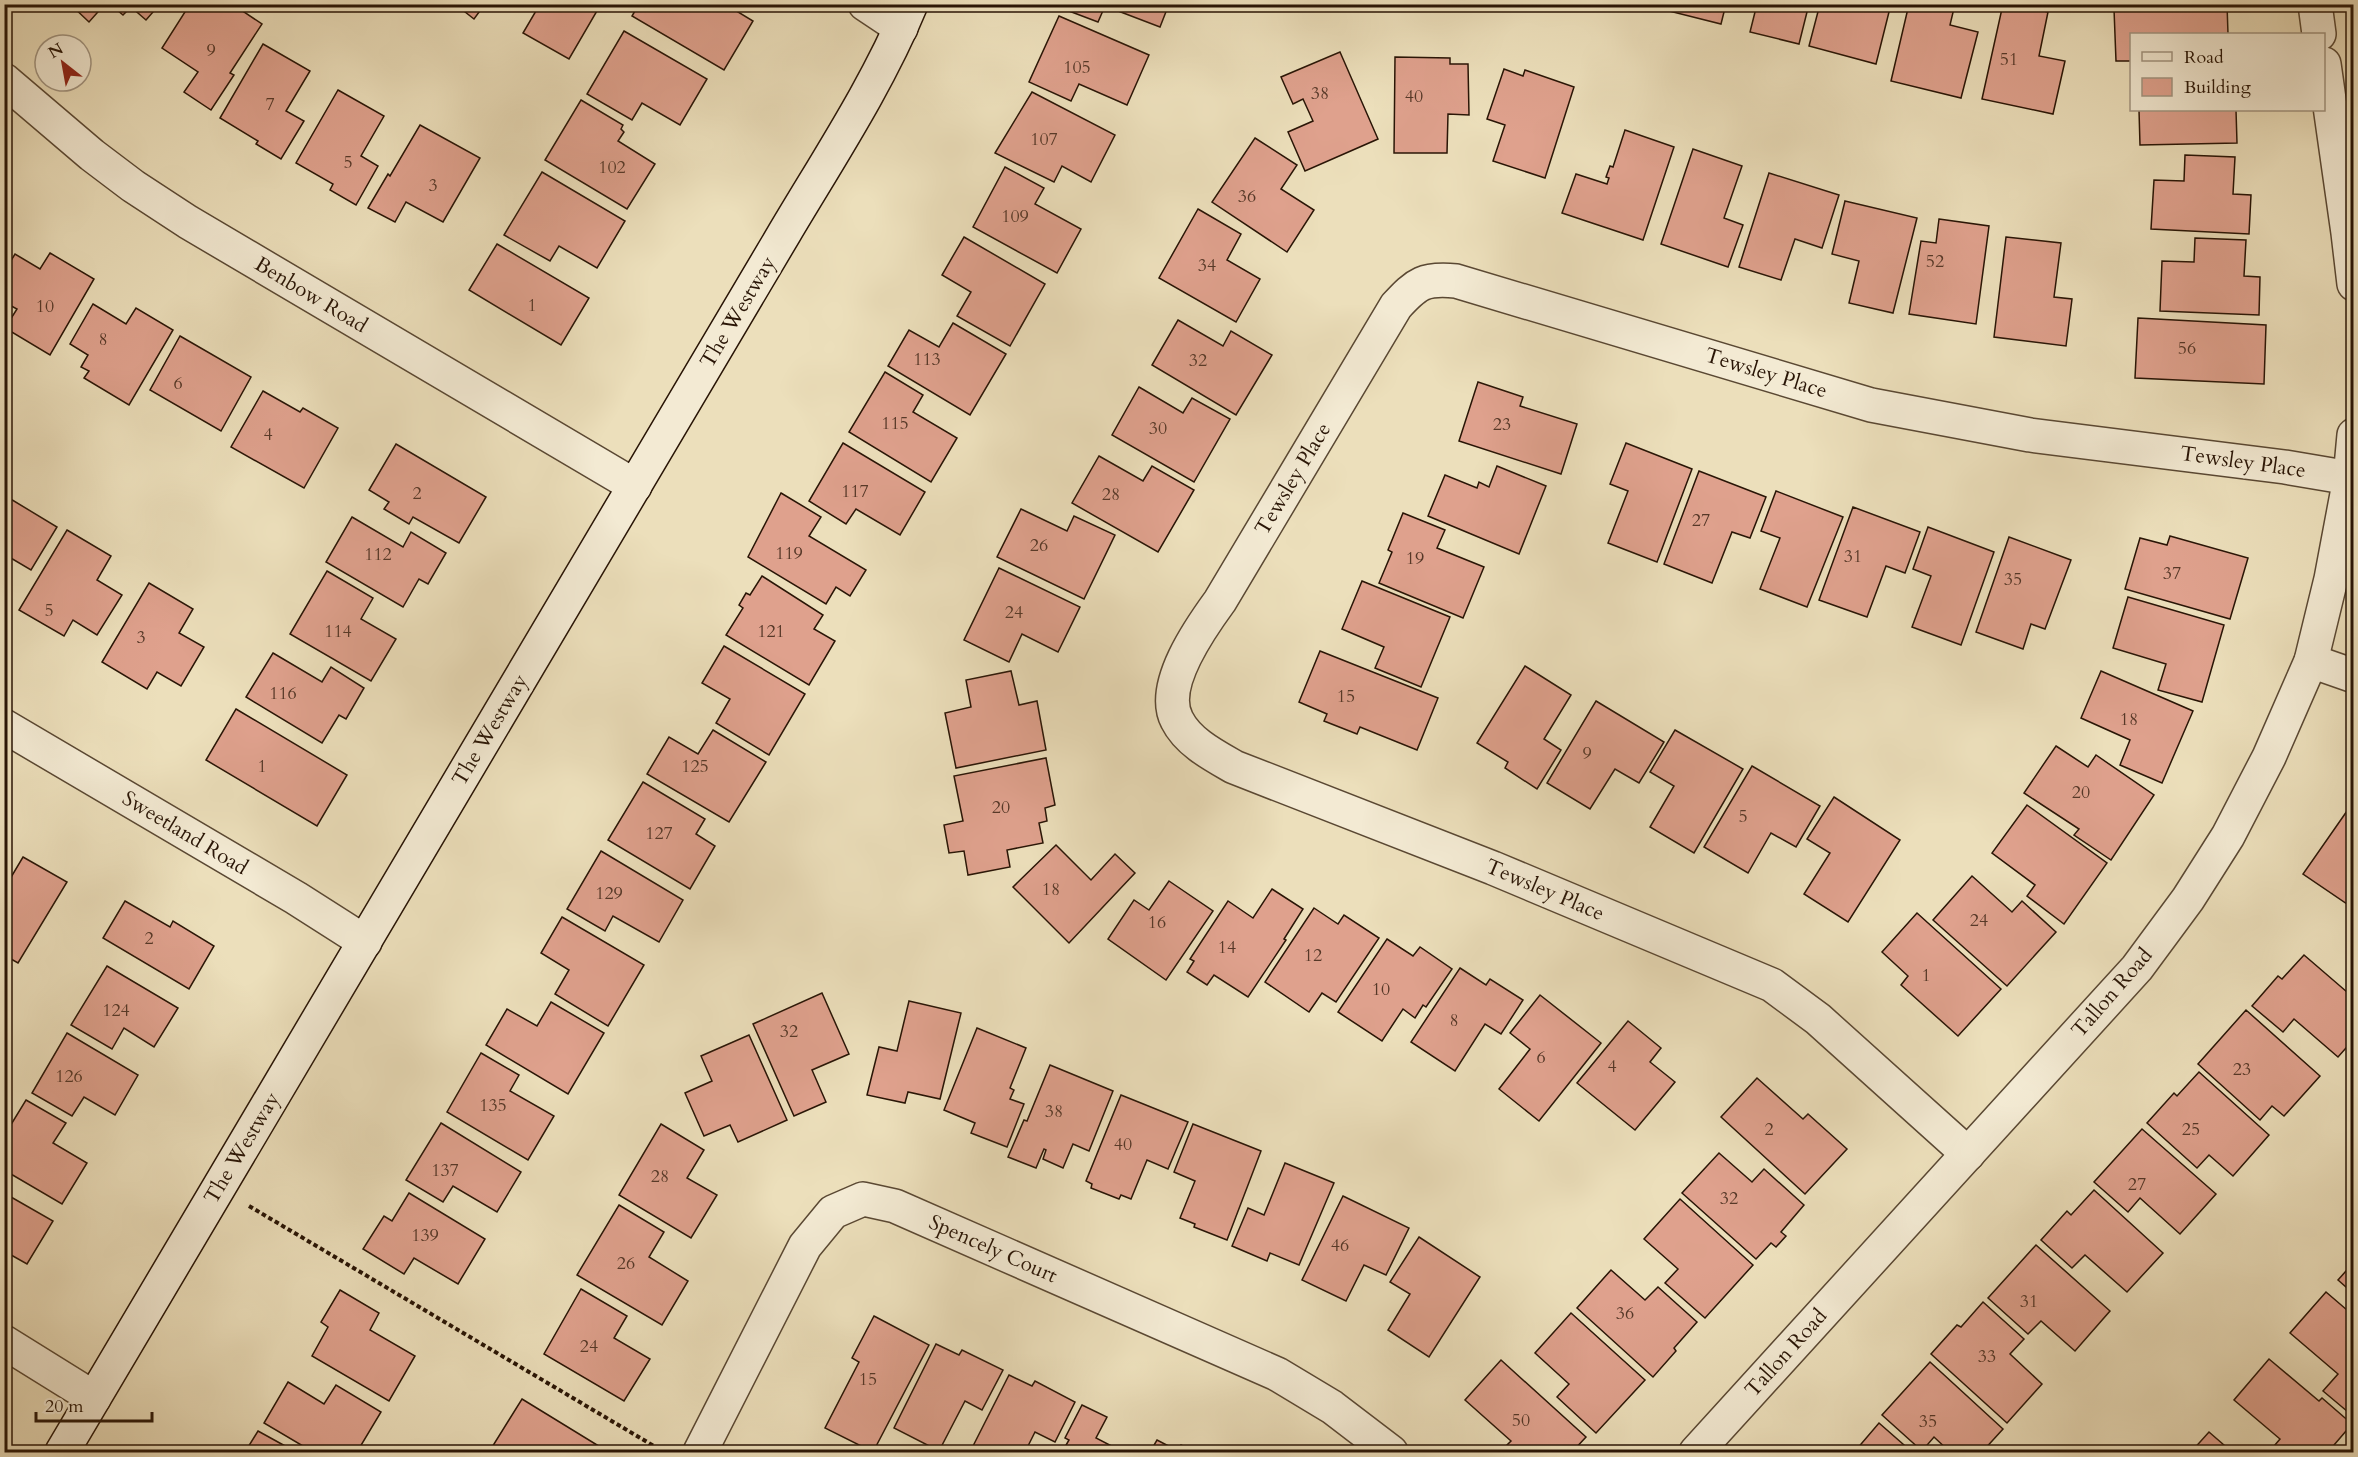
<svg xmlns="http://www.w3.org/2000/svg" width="2358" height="1457" viewBox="0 0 2358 1457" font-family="Cardo,serif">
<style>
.building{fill:#dfa18d;stroke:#291506;stroke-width:1.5}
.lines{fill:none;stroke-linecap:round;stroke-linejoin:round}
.street-casing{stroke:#5a4833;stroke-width:36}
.secondary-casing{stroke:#291506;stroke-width:36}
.path{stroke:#291506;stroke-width:4;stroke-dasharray:4.5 3;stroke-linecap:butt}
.street{stroke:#f3ead3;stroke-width:33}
.secondary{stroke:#f3ead3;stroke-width:33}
.labels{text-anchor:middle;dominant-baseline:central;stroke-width:6;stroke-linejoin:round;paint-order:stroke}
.number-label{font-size:18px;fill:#563828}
.street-label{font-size:21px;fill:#291506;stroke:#f3ead3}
</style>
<rect width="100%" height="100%" fill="#ecdfbb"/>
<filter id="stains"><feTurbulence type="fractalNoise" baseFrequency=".00333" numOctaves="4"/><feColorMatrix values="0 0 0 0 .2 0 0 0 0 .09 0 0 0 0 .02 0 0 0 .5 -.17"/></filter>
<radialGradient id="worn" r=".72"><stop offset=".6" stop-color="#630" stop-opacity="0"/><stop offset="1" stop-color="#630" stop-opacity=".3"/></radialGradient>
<!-- building -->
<g class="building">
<path d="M70 4H105L89 22Z"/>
<path d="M110 4H160L146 20 131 7 123 15Z"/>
<path d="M190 4H232L262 24 230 73 234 75 211 110 184 92 198 72 162 48Z"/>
<path d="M455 4H485L474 19Z"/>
<path d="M540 4H601L569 59 523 33Z"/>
<path d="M639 4H725L753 21 724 70 632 16Z"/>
<path d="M1062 4H1169L1160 27 1105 6 1098 22 1061 8Z"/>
<path d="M1653 4H1726L1721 24 1653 7Z"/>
<path d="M1757 4H1809L1799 44 1750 32Z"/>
<path d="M1820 4H1891L1876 64 1809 46Z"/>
<path d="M1909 4H1955L1950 25 1978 32 1961 98 1891 81Z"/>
<path d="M2003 4H2015L2048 12 2039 56 2065 61 2053 114 1982 99Z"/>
<path d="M2203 4H2227L2228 34H2132V61H2116L2114 9Z"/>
<path d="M1059 16 1149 55 1127 105 1079 84 1071 101 1029 82Z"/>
<path d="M624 31 707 79 680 125 642 103 632 120 587 94Z"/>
<path d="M263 44 310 71 286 111 304 121 281 159 256 144 258 141 220 118Z"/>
<path d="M1340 52 1378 139 1305 171 1288 132 1313 121 1303 99 1293 104 1281 77Z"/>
<path d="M1395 57 1450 58V64H1468L1469 115 1448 114 1447 153H1394Z"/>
<path d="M1504 69 1523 76 1525 70 1574 87 1545 178 1493 161 1505 125 1487 119Z"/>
<path d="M338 90 384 116 361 156 378 166 356 205 330 190 333 184 296 163Z"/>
<path d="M1032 92 1115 135 1091 182 1062 166 1054 182 995 153Z"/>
<path d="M581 100 623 125 621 129 624 132 618 141 655 164 627 209 545 160Z"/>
<path d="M2139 110H2236L2237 143 2140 145Z"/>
<path d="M420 125 480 158 443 222 406 202 395 222 368 208 388 174 390 176Z"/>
<path d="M1625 130 1674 147 1643 240 1562 213 1576 174 1607 184 1609 178 1606 177 1610 166 1613 167Z"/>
<path d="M1255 138 1297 165 1281 189 1314 210 1287 252 1212 202Z"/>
<path d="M1693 149 1742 166 1724 218 1743 225 1728 267 1661 244Z"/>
<path d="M2185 155 2235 157 2233 194 2251 195 2249 234 2151 229 2154 180 2184 181Z"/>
<path d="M1005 167 1044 188 1035 204 1081 229 1057 273 973 227Z"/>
<path d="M542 172 625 221 597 268 559 246 550 261 504 235Z"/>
<path d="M1769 173 1839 195 1822 248 1795 239 1781 280 1739 267Z"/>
<path d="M1845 201 1917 218 1893 313 1849 303 1859 261 1832 254Z"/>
<path d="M1198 209 1241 234 1227 260 1260 279 1236 322 1159 278Z"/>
<path d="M1939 219 1989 226 1976 324 1909 314 1921 241 1936 243Z"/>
<path d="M964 237 1045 284 1010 346 957 316 971 292 942 275Z"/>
<path d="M2006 237 2061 243 2054 297 2072 299 2066 346 1994 337Z"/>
<path d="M2195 238 2246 240 2244 276 2260 277 2259 315 2160 311 2162 261 2194 262Z"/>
<path d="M497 244 589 298 561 345 469 290Z"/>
<path d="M50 253 94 279 50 355 5 328 17 309 4 302V272L15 254 40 269Z"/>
<path d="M93 304 126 324 136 308 173 330 129 405 84 378 89 371 81 367 88 355 70 344Z"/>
<path d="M2138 318 2266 325 2264 384 2135 378Z"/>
<path d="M1178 320 1223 346 1231 331 1272 355 1236 415 1152 365Z"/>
<path d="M953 323 1006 354 970 415 888 366 909 330 939 347Z"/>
<path d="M180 336 251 377 221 431 150 390Z"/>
<path d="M885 372 923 395 913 412 957 438 931 482 849 432Z"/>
<path d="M1478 382 1523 397 1520 406 1577 424 1561 474 1459 441Z"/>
<path d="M1139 387 1183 413 1192 398 1230 419 1194 482 1112 435Z"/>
<path d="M263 391 300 412 303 408 338 428 304 488 231 447Z"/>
<path d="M843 443 925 492 900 535 856 509 846 524 809 501Z"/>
<path d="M1626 443 1692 469 1657 562 1608 543 1628 491 1610 484Z"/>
<path d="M396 444 486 497 459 543 413 517 409 524 384 509 389 502 369 490Z"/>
<path d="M1099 456 1143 481 1152 466 1194 490 1158 552 1072 503Z"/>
<path d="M1497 466 1546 486 1519 554 1428 516 1445 475 1477 488 1479 482 1489 487Z"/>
<path d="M1699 471 1766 497 1750 538 1732 532 1712 583 1664 564Z"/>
<path d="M1776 491 1843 517 1807 607 1760 589 1780 538 1761 531Z"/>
<path d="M781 493 821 517 809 536 866 570 850 596 836 587 826 604 748 557Z"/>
<path d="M4 495 57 527 31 570 4 554Z"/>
<path d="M1853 507 1920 532 1905 573 1886 566 1867 617 1819 600Z"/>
<path d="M1021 509 1067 531 1074 516 1115 535 1084 599 997 557Z"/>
<path d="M1403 513 1445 530 1437 548 1484 567 1463 618 1379 583 1392 552 1388 550Z"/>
<path d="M352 517 403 547 411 532 446 553 428 584 419 579 403 607 326 562Z"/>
<path d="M1928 527 1994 552 1961 645 1912 627 1931 576 1913 569Z"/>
<path d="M67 530 111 556 97 580 122 595 97 635 73 620 64 636 19 610Z"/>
<path d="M2170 536 2248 558 2230 619 2125 589 2140 538 2167 545Z"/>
<path d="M2009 537 2071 560 2045 629 2031 624 2023 649 1976 632Z"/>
<path d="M999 568 1080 607 1058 652 1022 634 1009 662 964 640Z"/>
<path d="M327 571 373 598 361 619 396 639 371 681 290 634Z"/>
<path d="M762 576 823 615 814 629 835 641 809 685 726 635 743 608 739 605 746 593 750 595Z"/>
<path d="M1362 581 1450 617 1421 687 1375 668 1384 647 1342 629Z"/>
<path d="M149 583 193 609 179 633 204 647 181 686 157 672 147 689 102 662Z"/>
<path d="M2128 597 2224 625 2202 702 2158 690 2166 664 2113 648Z"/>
<path d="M724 646 805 694 769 755 716 723 730 699 702 683Z"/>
<path d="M1320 651 1438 698 1417 750 1360 727 1357 734 1324 721 1327 714 1299 702Z"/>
<path d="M273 653 322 682 331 667 364 688 346 719 339 715 322 743 246 697Z"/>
<path d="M1525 666 1571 695 1544 739 1561 750 1537 789 1505 768 1508 762 1477 743Z"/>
<path d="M1011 671 1019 705 1037 701 1046 750 956 768 945 713 971 707 966 680Z"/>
<path d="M2101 671 2193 711 2162 783 2120 765 2130 740 2081 718Z"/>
<path d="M1596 701 1664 742 1639 783 1615 769 1590 809 1547 783Z"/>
<path d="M236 709 347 775 317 826 206 760Z"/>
<path d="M713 730 766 762 729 822 647 774 669 737 698 754Z"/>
<path d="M1675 730 1743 769 1694 853 1650 827 1674 786 1650 772Z"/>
<path d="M2056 746 2088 767 2096 755 2154 795 2111 860 2074 835 2079 829 2024 793Z"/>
<path d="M1046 758 1055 805 1045 808 1047 821 1039 823 1043 843 1007 850 1010 867 968 875 964 851 949 853 944 825 963 821 954 776Z"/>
<path d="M1752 766 1820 806 1796 847 1771 833 1748 873 1704 847Z"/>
<path d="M643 782 705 819 696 834 715 846 690 889 608 840Z"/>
<path d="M1834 797 1900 840 1848 922 1804 894 1830 853 1807 839Z"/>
<path d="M2354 801V907L2353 908 2303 874Z"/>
<path d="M2027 805 2107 863 2064 924 2027 896 2035 885 1992 853Z"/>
<path d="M1056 845 1091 880 1115 854 1135 873 1069 943 1013 887Z"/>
<path d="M601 851 683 900 659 942 613 916 605 931 567 909Z"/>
<path d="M23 857 67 882 18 963 4 955V889Z"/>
<path d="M1972 876 2012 912 2022 901 2056 932 2007 986 1933 920Z"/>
<path d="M1169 881 1213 911 1166 980 1108 939 1134 900 1149 910Z"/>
<path d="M1272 889 1303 909 1284 939 1286 940 1248 997 1214 975 1207 985 1187 972 1194 961 1190 959 1228 901 1253 918Z"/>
<path d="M125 901 170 927 173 921 214 946 189 989 103 938Z"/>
<path d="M1314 908 1338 924 1344 915 1379 938 1336 1002 1322 993 1309 1012 1265 982Z"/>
<path d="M1917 913 2001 989 1958 1036 1901 985 1908 976 1882 952Z"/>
<path d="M562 917 644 965 608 1026 555 994 569 970 541 953Z"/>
<path d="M1387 939 1413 956 1420 947 1452 969 1426 1007 1423 1005 1415 1018 1403 1009 1382 1041 1338 1012Z"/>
<path d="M2304 955 2354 998V1039L2338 1057 2294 1019 2283 1032 2252 1006 2278 976 2282 979Z"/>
<path d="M107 966 178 1008 154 1047 124 1028 112 1049 71 1025Z"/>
<path d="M1460 968 1486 985 1490 979 1523 1000 1501 1034 1485 1024 1455 1071 1411 1042Z"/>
<path d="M822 993 849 1054 812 1070 826 1102 794 1116 753 1024Z"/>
<path d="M1540 995 1601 1043 1539 1121 1499 1089 1530 1049 1510 1033Z"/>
<path d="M909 1001 961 1013 940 1099 908 1092 905 1103 867 1095 879 1047 897 1051Z"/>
<path d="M551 1002 604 1033 568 1094 486 1045 507 1009 537 1026Z"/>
<path d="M2246 1010 2320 1076 2284 1116 2272 1106 2260 1120 2198 1064Z"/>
<path d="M1628 1021 1661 1048 1650 1062 1675 1082 1635 1130 1577 1083Z"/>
<path d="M977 1028 1026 1048 1010 1088 1014 1090 1010 1099 1024 1104 1007 1147 971 1133 975 1123 944 1110Z"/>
<path d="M67 1033 138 1075 115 1115 84 1097 72 1116 32 1093Z"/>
<path d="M749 1035 787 1120 738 1142 730 1125 704 1136 685 1093 712 1081 701 1056Z"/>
<path d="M481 1053 519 1075 510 1091 554 1116 528 1160 447 1112Z"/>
<path d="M1050 1065 1113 1091 1089 1151 1073 1144 1063 1168 1043 1159 1046 1150 1044 1149 1036 1168 1008 1157 1024 1120 1027 1121Z"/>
<path d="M2199 1072 2269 1135 2233 1176 2209 1155 2197 1168 2147 1123 2174 1093 2177 1096Z"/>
<path d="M1757 1078 1803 1119 1808 1114 1847 1149 1805 1194 1721 1117Z"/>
<path d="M1121 1095 1188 1122 1168 1169 1147 1160 1131 1199 1121 1195 1119 1199 1091 1188 1092 1184 1086 1181Z"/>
<path d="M26 1100 66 1123 53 1143 87 1163 62 1204 4 1170V1136Z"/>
<path d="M441 1123 521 1172 497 1212 453 1186 443 1202 406 1180Z"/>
<path d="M661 1124 704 1150 687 1178 717 1195 691 1238 619 1195Z"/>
<path d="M1193 1124 1261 1151 1227 1240 1194 1227 1195 1224 1180 1218 1195 1181 1174 1172Z"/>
<path d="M2142 1129 2216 1194 2180 1234 2140 1198 2128 1212 2094 1182Z"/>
<path d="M1719 1153 1752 1182 1764 1169 1804 1205 1781 1232 1786 1236 1776 1247 1771 1243 1756 1259 1682 1193Z"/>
<path d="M1285 1163 1334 1183 1299 1265 1270 1253 1267 1261 1232 1246 1248 1208 1264 1215Z"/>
<path d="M2094 1190 2163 1253 2127 1292 2085 1255 2072 1268 2041 1240 2067 1211 2071 1215Z"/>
<path d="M4 1193 53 1221 27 1264 4 1251Z"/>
<path d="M409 1193 485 1239 458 1284 414 1258 404 1274 363 1249 384 1216 392 1221Z"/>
<path d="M1343 1196 1409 1228 1386 1275 1364 1265 1346 1301 1302 1280Z"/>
<path d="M1680 1199 1753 1265 1705 1318 1665 1283 1678 1269 1644 1239Z"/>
<path d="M619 1205 664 1232 649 1257 688 1281 662 1325 577 1275Z"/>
<path d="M1419 1237 1480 1277 1429 1357 1388 1330 1410 1294 1390 1282Z"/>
<path d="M2036 1245 2110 1311 2075 1351 2041 1321 2028 1334 1988 1298Z"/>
<path d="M2354 1262V1294L2338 1280Z"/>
<path d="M1611 1270 1645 1300 1658 1287 1697 1322 1674 1348 1676 1351 1653 1377 1577 1308Z"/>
<path d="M581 1289 627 1316 614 1338 650 1359 624 1401 544 1354Z"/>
<path d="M340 1290 379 1313 370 1330 415 1356 389 1401 312 1356 328 1327 321 1322Z"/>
<path d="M2326 1292 2354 1316V1417L2323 1391 2338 1374 2290 1333Z"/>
<path d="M1983 1302 2024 1339 2010 1354 2042 1384 2007 1423 1931 1354 1957 1325 1961 1327Z"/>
<path d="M1571 1313 1645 1380 1596 1433 1557 1397 1569 1384 1535 1353Z"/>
<path d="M874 1316 929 1345 873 1452 825 1428 859 1362 852 1358Z"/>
<path d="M936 1344 959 1355 962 1350 1003 1370 982 1410 965 1401 939 1451 894 1428Z"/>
<path d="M2269 1359 2319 1401 2322 1398 2352 1424 2328 1452H2269L2280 1439 2234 1400Z"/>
<path d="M1501 1360 1586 1437 1572 1452H1515L1507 1445 1511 1441 1465 1400Z"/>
<path d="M1930 1362 2003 1429 1982 1452H1950L1934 1437 1922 1451 1882 1415Z"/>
<path d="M1009 1375 1032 1386 1035 1381 1075 1402 1055 1442 1035 1432 1025 1452H970Z"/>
<path d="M288 1382 324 1404 336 1385 381 1412 357 1452H313L264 1423Z"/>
<path d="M522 1399 602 1448 599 1452H489Z"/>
<path d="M1082 1405 1107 1417 1096 1438 1123 1452H1062L1069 1440 1065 1438Z"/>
<path d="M1879 1423 1912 1452H1849L1853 1448 1856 1450Z"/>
<path d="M258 1431 296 1452H245Z"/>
<path d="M2209 1432 2232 1452H2191Z"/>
<path d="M1157 1440 1178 1451 1181 1445 1197 1452H1150Z"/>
</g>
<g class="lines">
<!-- street casing -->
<g class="street-casing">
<g id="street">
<path d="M865 4 901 28"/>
<path d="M2315 4 2319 34"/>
<path d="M2324 64 2348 233 2354 284"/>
<path d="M4 80 92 155 133 186 188 222 635 486"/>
<path d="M2311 661 2354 676"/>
<path d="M4 726 296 898 365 942"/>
<path d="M1968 1154 1818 1019 1772 985 1493 868 1234 767C1213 755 1188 742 1177 720 1159 686 1201 627 1220 601L1396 306C1417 283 1424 278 1456 281L1871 405 2030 435 2285 467 2350 478"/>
<path d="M4 1342 94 1398"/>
<path d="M700 1452 805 1246 833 1212 863 1199 895 1206 1277 1374 1332 1407 1391 1452"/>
<path d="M1696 1452 2137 968 2188 899 2228 836 2269 757 2311 661 2331 579 2350 478 2354 435"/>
</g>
</g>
<!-- secondary casing -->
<g class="secondary-casing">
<path id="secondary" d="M62 1452 785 232C829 158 878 84 911 4"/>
</g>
<!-- path -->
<path class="path" d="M249 1206 664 1452"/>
<!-- street -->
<use href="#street" class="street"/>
<!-- secondary -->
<use href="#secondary" class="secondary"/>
</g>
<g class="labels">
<!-- number labels -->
<g class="number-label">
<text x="211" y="50">9</text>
<text x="2009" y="59">51</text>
<text x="1077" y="67">105</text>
<text x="1320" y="93">38</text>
<text x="1414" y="96">40</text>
<text x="270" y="104">7</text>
<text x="1044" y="139">107</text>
<text x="348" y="162">5</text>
<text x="612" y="167">102</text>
<text x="433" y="185">3</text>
<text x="1247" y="196">36</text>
<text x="1015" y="216">109</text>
<text x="1935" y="261">52</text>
<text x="1207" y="265">34</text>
<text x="532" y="305">1</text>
<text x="45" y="306">10</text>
<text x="103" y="339">8</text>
<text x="2187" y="348">56</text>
<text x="927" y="359">113</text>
<text x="1198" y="360">32</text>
<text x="178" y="383">6</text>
<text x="895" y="423">115</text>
<text x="1502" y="424">23</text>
<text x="1158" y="428">30</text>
<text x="268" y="434">4</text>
<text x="855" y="491">117</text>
<text x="417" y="493">2</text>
<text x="1111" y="494">28</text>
<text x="1701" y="520">27</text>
<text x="1039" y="545">26</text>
<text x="789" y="553">119</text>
<text x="378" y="554">112</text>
<text x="1853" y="556">31</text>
<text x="1415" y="558">19</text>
<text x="2172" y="573">37</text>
<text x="2013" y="579">35</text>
<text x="49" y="610">5</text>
<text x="1014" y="612">24</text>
<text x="338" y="631">114</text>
<text x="771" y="631">121</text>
<text x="141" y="637">3</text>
<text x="283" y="693">116</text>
<text x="1346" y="696">15</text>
<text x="2129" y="719">18</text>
<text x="1587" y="753">9</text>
<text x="262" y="766">1</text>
<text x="695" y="766">125</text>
<text x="2081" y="792">20</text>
<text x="1001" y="807">20</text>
<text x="1743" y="816">5</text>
<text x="659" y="833">127</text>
<text x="1051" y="889">18</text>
<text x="609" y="893">129</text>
<text x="1979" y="920">24</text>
<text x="1157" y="922">16</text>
<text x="149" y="938">2</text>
<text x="1227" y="947">14</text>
<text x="1313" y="955">12</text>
<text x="1926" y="975">1</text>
<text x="1381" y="989">10</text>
<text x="116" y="1010">124</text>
<text x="1454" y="1020">8</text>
<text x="789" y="1031">32</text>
<text x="1541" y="1057">6</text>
<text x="1612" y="1066">4</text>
<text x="2242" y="1069">23</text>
<text x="69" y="1076">126</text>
<text x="493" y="1105">135</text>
<text x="1054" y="1111">38</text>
<text x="1769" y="1129">2</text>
<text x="2191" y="1129">25</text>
<text x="1123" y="1144">40</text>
<text x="445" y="1170">137</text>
<text x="660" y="1176">28</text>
<text x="2137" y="1184">27</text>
<text x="1729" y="1198">32</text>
<text x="425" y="1235">139</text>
<text x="1340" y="1245">46</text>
<text x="626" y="1263">26</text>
<text x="2029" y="1301">31</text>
<text x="1625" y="1313">36</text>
<text x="589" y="1346">24</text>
<text x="1987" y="1356">33</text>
<text x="868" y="1379">15</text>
<text x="1521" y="1420">50</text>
<text x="1928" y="1421">35</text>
</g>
<!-- street labels -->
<g class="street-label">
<text transform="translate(311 295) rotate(31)">Benbow Road</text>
<text transform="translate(738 312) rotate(-59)">The Westway</text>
<text transform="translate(1766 373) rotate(17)">Tewsley Place</text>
<text transform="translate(2243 462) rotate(8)">Tewsley Place</text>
<text transform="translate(1293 479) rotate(-59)">Tewsley Place</text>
<text transform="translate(490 730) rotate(-59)">The Westway</text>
<text transform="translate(185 833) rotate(31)">Sweetland Road</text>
<text transform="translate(1545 890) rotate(23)">Tewsley Place</text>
<text transform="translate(2112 993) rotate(-49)">Tallon Road</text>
<text transform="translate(242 1148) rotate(-59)">The Westway</text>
<text transform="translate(993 1249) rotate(24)">Spencely Court</text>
<text transform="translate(1786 1353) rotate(-48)">Tallon Road</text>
</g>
</g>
<!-- margin -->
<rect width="2358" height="1457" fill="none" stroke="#ecdfbb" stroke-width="24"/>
<rect x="6" y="6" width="2346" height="1445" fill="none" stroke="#291506" stroke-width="3"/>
<rect x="12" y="12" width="2334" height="1433" fill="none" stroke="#291506" stroke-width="1.5"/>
<!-- legend -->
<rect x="2130" y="33" width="195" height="78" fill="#f3ead3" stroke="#a29581" stroke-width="1.5"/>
<rect x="2142" y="52" width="30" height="9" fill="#f3ead3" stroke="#a29581" stroke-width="1.5"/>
<text x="2184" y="63" font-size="18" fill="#291506">Road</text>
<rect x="2142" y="78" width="30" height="18" fill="#dfa18d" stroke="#a29581" stroke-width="1.5"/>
<text x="2184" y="93" font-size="18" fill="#291506">Building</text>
<!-- north arrow -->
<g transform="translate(63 63) rotate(329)"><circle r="28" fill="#f3ead3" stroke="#a29581" stroke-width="1.5"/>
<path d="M0-4.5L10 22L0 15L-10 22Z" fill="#8f2418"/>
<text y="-9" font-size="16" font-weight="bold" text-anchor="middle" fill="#291506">N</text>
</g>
<!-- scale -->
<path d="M36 1412v9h116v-9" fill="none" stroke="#291506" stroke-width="3"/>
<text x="45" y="1412" font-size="18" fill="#291506" stroke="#f3ead3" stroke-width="4.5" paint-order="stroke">20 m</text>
<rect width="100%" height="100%" filter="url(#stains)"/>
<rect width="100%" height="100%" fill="url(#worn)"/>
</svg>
